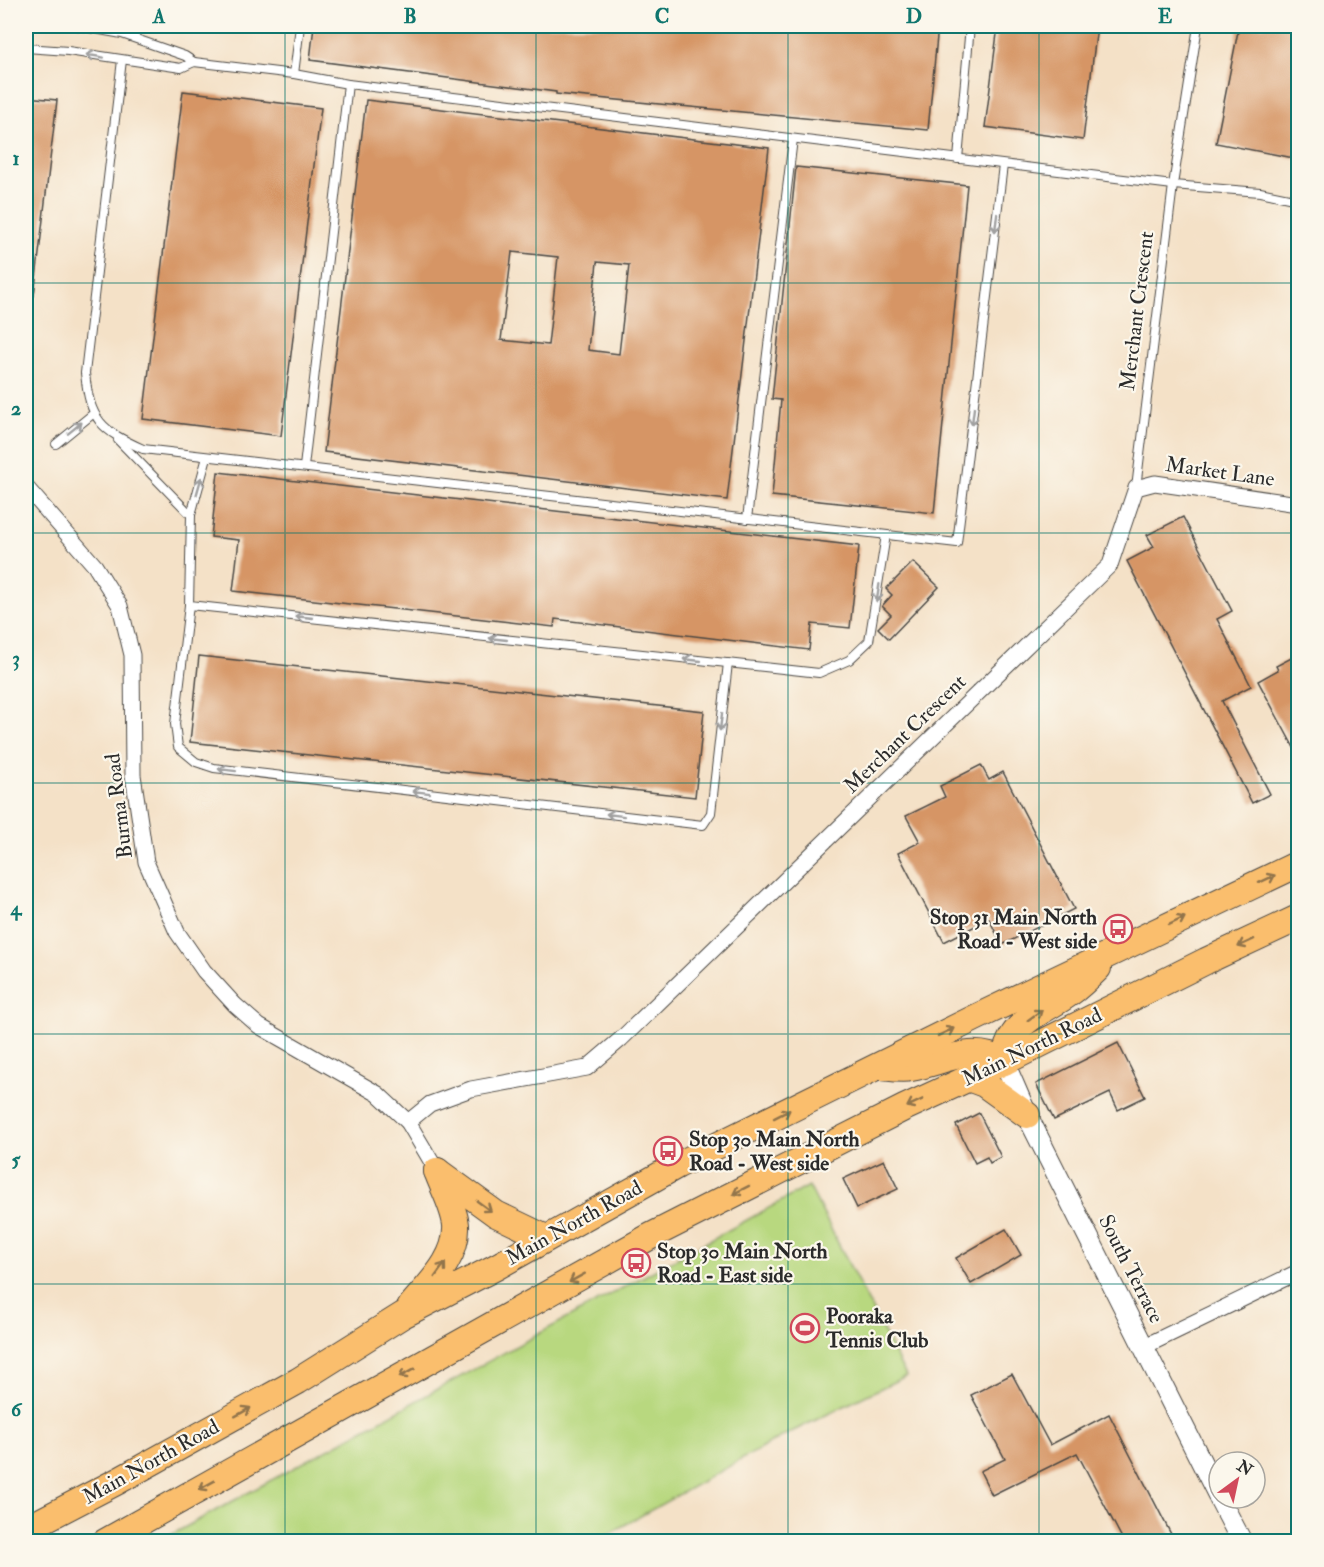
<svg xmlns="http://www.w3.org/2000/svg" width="1324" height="1567" viewBox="0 0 1324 1567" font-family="'IM FELL Double Pica',serif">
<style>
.green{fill:#b8d87f;stroke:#728255;stroke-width:1.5}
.building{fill:#d69565;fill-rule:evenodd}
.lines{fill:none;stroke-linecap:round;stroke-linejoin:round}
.service-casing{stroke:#494642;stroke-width:10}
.minor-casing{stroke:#494642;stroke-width:17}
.tertiary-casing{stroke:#494642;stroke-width:22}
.trunk-casing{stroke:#494642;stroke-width:28}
.service{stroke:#fff;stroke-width:8}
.minor{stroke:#fff;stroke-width:15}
.tertiary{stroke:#fff;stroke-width:20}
.trunk{stroke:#fabe6d;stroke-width:26}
.oneway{stroke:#a0a0a0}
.oneway2{stroke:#92744c}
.grid{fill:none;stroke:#0f766e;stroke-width:1.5;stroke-opacity:0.55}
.labels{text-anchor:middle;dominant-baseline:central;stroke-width:4.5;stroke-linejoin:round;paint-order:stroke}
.street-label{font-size:21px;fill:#2b2b2b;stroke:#fbf7ec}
.poi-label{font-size:21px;font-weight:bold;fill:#2b2b2b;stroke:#fbf7ec;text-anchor:start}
.neatline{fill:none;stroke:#0f766e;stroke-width:2}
.grid-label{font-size:20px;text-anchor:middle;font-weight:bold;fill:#0f766e}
</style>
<rect width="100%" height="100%" fill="#fbf7ec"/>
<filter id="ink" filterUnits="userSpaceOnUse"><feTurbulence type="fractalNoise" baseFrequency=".0167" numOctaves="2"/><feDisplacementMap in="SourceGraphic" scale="12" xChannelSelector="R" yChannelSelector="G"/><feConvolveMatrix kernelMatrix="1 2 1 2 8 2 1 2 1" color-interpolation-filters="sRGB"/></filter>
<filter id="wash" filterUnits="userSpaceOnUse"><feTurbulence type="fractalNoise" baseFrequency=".008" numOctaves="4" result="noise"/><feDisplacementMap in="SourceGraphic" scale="24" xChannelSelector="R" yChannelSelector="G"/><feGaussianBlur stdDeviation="1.35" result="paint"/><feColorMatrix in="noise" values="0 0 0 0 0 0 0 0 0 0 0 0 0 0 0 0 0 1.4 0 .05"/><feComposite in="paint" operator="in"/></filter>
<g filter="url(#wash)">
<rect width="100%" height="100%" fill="#f4e1c7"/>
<!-- green -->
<path class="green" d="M809 1186 906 1376 785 1435 596 1541H160Z"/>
<g id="blocks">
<!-- building -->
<g class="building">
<path d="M314 26H938L928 130 556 94V92L310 60Z"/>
<path d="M998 26H1097L1083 140 985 127Z"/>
<path d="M1239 26H1299V159L1216 143Z"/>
<path d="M183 91 321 108 281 436 143 419Z"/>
<path d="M26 97 57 100 34 296 26 295Z"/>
<path d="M366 100 769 148 727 500 324 452ZM512 252 558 257 548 345 501 340ZM597 262 629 265 619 354 588 350Z"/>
<path d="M796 167 967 185 934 513 772 496 781 400 772 399Z"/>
<path d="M218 472 859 546 850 628 812 624 809 650 555 619 554 627 233 591 239 540 211 537Z"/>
<path d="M1183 517 1232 611 1217 619 1251 686 1222 701 1270 794 1252 803 1127 561 1154 547 1147 535Z"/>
<path d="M913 562 939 587 889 639 878 628 891 615 882 606 892 595 886 589Z"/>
<path d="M1299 654V757L1258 681 1278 670 1276 666Z"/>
<path d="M199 656 704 711 695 797 190 742Z"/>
<path d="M981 765 989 780 1003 772 1074 909 1002 945 989 919 944 942 898 853 920 842 906 816 945 797 940 786Z"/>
<path d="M1118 1043 1145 1097 1118 1110 1110 1093 1054 1120 1036 1084Z"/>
<path d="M979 1113 1001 1157 990 1163 987 1157 975 1163 956 1125Z"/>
<path d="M884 1160 898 1189 857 1208 843 1179Z"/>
<path d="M1006 1229 1021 1255 971 1284 956 1258Z"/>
<path d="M1012 1374 1050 1445 1109 1414 1175 1542H1124L1077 1453 992 1495 980 1471 1005 1459 971 1395Z"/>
</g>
</g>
</g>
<g filter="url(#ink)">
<use href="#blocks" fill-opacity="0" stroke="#494642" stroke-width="1.5"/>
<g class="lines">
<!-- service casing -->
<g class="service-casing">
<g id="service">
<path d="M78 26 122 34 185 56 194 62"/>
<path d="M26 48 68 51 181 68 194 62 294 74 348 84 1173 185 1260 192 1298 200"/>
<path d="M122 60 85 373C90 421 101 430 143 449L957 543 1003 165"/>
<path d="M294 74 300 26"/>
<path d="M958 159 970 26"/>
<path d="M118 440 191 515 189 605 175 724 178 747 196 762 214 768 703 825 711 813 728 663"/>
<path d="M56 444 94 413"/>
<path d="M304 467 348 84"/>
<path d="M1136 488 1173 185 1198 26"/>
<path d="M191 515 207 457"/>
<path d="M747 519 793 139"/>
<path d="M189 605 819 673 849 660 869 641 886 535"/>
</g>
</g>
<!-- minor casing -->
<g class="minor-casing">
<g id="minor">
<path d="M26 487 95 566 120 606 132 655 133 775 146 862 177 932 204 971 235 1005 259 1026 378 1094 408 1122 437 1171"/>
<path d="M408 1122 430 1104 471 1089 587 1068 621 1039 1110 565 1136 488 1155 483 1298 504"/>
<path d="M1143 1347 1298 1272"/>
</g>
</g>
<!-- tertiary casing -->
<g class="tertiary-casing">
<g id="tertiary">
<path d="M1004 1062 1027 1115 1219 1497"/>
<path d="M1219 1498 1242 1542"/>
</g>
</g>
<!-- trunk casing -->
<g class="trunk-casing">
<g id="trunk">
<path d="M1004 1062C1010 1019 1040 1015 1070 993 1080 986 1089 977 1098 968"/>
<path d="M882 1067C891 1068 902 1070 911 1068 944 1062 971 1043 1004 1062"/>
<path d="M968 1078 984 1084 1027 1115"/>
<path d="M437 1171 496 1214 546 1238"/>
<path d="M411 1306C430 1283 458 1258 456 1225 454 1207 443 1188 437 1171"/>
<path d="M26 1529 118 1481 298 1381 403 1315 496 1267 678 1165 977 1017 1298 864"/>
<path d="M105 1542 651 1236 904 1108 1004 1062 1206 961 1298 918"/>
</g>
</g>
<!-- service -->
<use href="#service" class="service"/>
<!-- minor -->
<use href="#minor" class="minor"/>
<!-- tertiary -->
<use href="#tertiary" class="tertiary"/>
<!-- trunk -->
<use href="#trunk" class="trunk"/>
</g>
<!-- one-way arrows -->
<defs><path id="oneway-shaft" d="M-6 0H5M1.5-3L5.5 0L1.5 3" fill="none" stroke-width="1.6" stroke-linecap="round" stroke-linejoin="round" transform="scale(1.5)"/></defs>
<g class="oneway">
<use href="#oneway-shaft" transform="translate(95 56) rotate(-170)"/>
<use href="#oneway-shaft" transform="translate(996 223) rotate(97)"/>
<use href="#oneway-shaft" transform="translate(973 416) rotate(97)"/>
<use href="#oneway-shaft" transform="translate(75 428) rotate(-39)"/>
<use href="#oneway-shaft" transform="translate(199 486) rotate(-74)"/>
<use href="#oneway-shaft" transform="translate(878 593) rotate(99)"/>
<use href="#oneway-shaft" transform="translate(304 617) rotate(-174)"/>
<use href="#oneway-shaft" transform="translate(498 639) rotate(-174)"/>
<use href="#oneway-shaft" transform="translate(692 660) rotate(-174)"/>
<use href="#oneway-shaft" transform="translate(721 722) rotate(97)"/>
<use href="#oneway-shaft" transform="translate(227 770) rotate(-173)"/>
<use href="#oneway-shaft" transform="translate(421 792) rotate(-173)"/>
<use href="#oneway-shaft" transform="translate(615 815) rotate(-173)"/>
</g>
<g class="oneway2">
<use href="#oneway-shaft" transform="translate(1267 879) rotate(-25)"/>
<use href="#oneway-shaft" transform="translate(1177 921) rotate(-26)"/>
<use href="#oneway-shaft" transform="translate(1246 943) rotate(155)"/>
<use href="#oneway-shaft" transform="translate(1035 1015) rotate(-36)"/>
<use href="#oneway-shaft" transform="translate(946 1032) rotate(-26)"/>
<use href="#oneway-shaft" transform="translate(915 1103) rotate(155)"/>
<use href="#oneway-shaft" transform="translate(782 1114) rotate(-27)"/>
<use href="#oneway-shaft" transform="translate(741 1190) rotate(153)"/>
<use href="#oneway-shaft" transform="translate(484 1206) rotate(36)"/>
<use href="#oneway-shaft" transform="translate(440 1270) rotate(-54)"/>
<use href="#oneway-shaft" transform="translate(577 1278) rotate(151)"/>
<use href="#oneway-shaft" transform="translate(407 1373) rotate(151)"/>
<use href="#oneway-shaft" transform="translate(243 1412) rotate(-29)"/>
<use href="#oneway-shaft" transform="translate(207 1485) rotate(151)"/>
</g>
</g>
<!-- grid -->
<path class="grid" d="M285 26V1542M536 26V1542M788 26V1542M1039 26V1542M26 283H1298M26 533H1298M26 783H1298M26 1034H1298M26 1284H1298"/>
<!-- icons -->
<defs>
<g id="bus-ring" transform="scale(1.5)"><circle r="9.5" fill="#fbf7ec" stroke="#d1495b" stroke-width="1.5"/><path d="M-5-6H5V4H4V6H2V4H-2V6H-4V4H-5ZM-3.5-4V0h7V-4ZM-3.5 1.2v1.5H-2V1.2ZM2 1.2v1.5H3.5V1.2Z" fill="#d1495b"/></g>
<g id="stadium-ring" transform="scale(1.5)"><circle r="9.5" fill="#fbf7ec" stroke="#d1495b" stroke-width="1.5"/><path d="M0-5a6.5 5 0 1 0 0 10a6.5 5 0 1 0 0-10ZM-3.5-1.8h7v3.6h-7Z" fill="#d1495b"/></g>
</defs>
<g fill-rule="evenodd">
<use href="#bus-ring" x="1118" y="929"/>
<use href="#bus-ring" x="668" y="1151"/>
<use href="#bus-ring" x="636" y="1263"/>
<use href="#stadium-ring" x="805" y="1328"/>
</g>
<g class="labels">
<!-- street labels -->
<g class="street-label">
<text transform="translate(1137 311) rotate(-83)">Merchant Crescent</text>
<text transform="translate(1220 472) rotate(8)">Market Lane</text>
<text transform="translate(905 734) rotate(-44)">Merchant Crescent</text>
<text transform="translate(119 806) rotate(-97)">Burma Road</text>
<text transform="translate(1032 1047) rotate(-26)">Main North Road</text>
<text transform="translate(574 1223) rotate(-29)">Main North Road</text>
<text transform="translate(1131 1269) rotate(63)">South Terrace</text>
<text transform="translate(151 1462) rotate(-29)">Main North Road</text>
</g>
<!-- poi labels -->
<g class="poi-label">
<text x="1097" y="917" text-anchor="end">Stop 31 Main North<tspan x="1097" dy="24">Road - West side</tspan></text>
<text x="689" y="1139">Stop 30 Main North<tspan x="689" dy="24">Road - West side</tspan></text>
<text x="657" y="1251">Stop 30 Main North<tspan x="657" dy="24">Road - East side</tspan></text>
<text x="826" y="1316">Pooraka<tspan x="826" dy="24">Tennis Club</tspan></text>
</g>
</g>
<!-- margin -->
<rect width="1324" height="1567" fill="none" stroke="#fbf7ec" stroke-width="66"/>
<!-- north arrow -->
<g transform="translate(1237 1480) rotate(33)"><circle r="28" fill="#fbf7ec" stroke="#a8a59f" stroke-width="1.5"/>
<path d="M0-4.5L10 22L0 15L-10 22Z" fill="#d1495b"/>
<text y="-9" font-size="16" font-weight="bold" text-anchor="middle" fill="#2b2b2b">N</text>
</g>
<rect x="33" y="33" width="1258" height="1501" class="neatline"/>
<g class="grid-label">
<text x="159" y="23">A</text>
<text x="410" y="23">B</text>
<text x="662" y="23">C</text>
<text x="914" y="23">D</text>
<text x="1165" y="23">E</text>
<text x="16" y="165">1</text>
<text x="16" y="415">2</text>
<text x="16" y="665">3</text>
<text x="16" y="915">4</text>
<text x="16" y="1166">5</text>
<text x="16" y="1416">6</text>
</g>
</svg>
